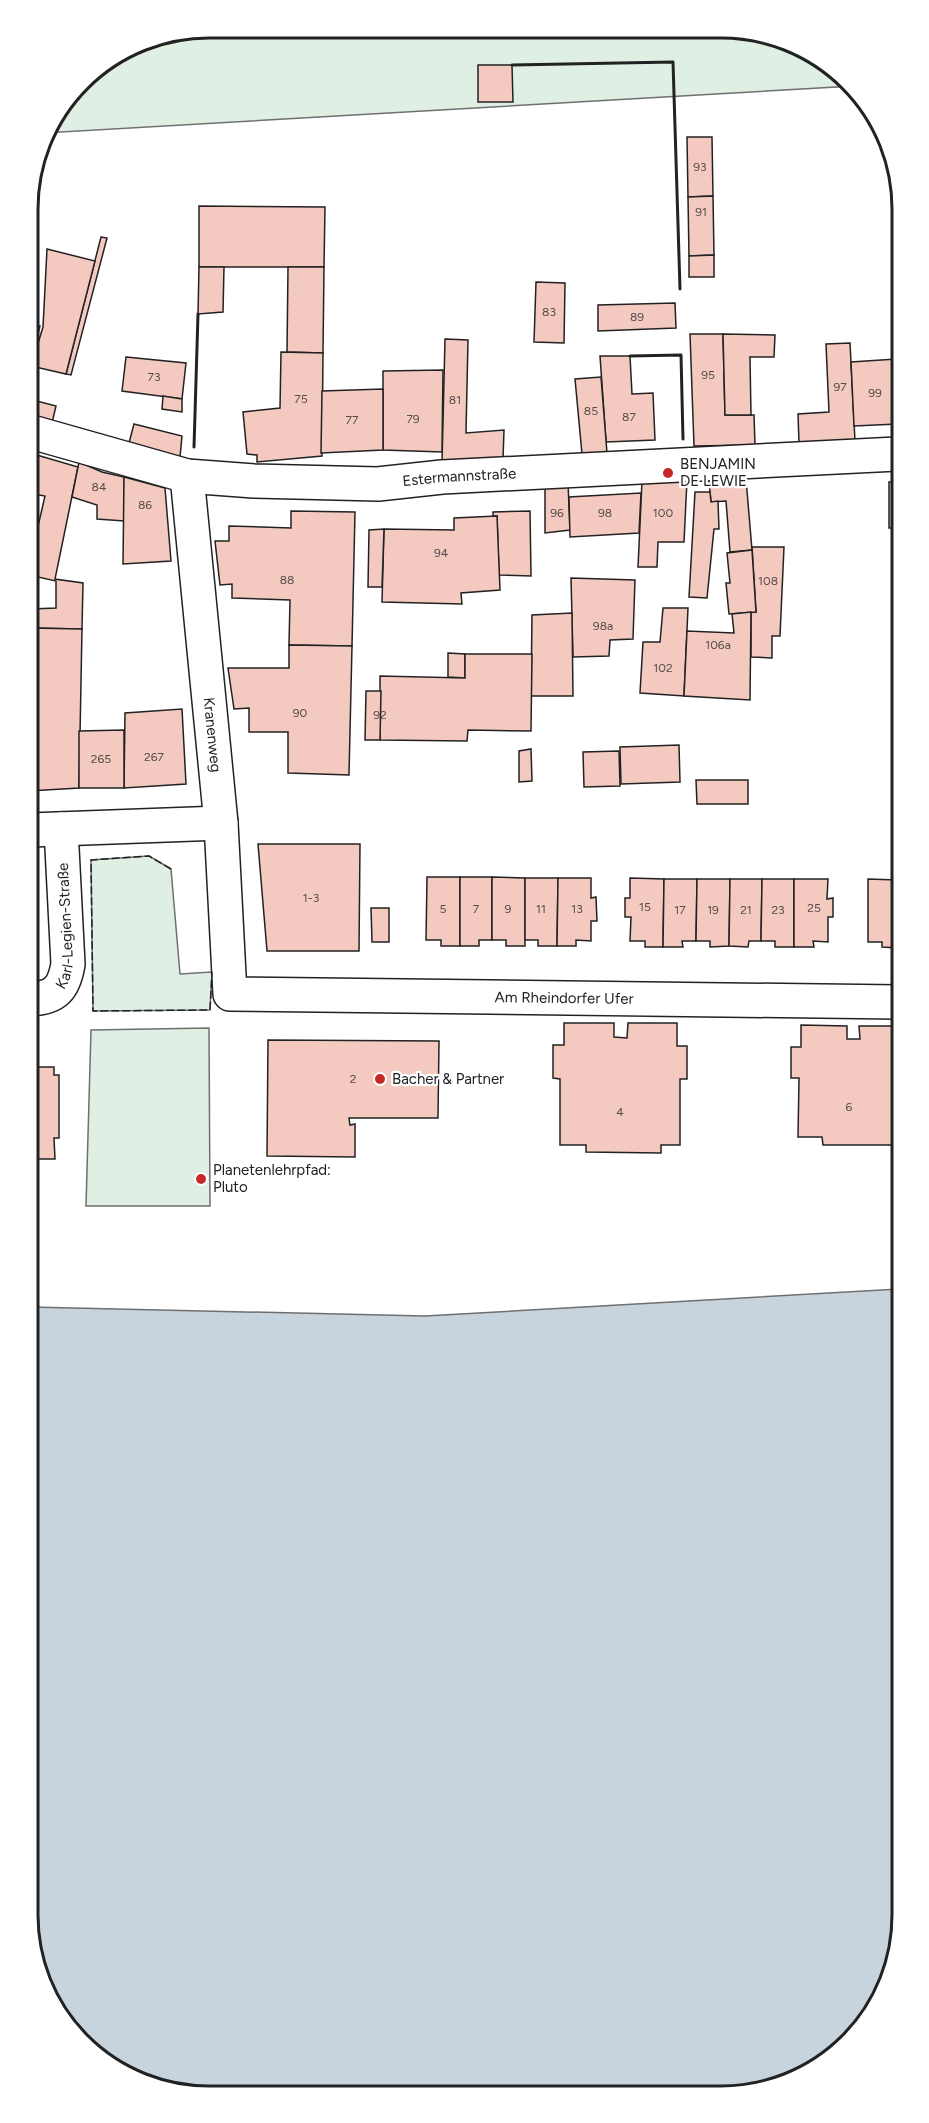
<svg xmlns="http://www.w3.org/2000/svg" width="929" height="2123" viewBox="0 0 929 2123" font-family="Figtree,sans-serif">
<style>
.green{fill:#e0efe3;stroke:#6f6f6f;stroke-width:1.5}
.water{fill:#c7d3dd;stroke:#6f6f6f;stroke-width:1.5}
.building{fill:#f3c9c0;stroke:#222;stroke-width:1.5}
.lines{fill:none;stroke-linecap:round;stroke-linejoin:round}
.minor-casing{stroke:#222;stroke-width:36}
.minor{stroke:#fff;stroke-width:33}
.fence{stroke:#222;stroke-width:1.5;stroke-dasharray:8 3;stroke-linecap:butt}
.wall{stroke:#222;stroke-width:3}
.poi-dot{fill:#c62828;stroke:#fff;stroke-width:2}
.labels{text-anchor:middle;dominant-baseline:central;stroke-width:4.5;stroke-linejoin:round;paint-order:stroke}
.number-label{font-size:12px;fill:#564c4a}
.poi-label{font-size:15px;fill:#222;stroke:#fff;text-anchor:start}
.street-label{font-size:15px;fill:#222;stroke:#fff}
.rim{fill:none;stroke:#222;stroke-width:3}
</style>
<rect width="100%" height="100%" fill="#fff"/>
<!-- green -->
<g class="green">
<path d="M208 27 756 30 840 72 853 86 44 133 46 128 89 72 139 41Z"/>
<path d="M149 856 171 869 180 974 212 972 210 1010 93 1011 91 860Z"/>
<path d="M209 1028 210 1206H86L91 1030Z"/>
</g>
<!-- water -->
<path class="water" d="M899 1289 902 1927 888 1984 857 2034 821 2066 768 2090 173 2093 89 2051 51 2006 33 1962 31 1307 425 1316Z"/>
<!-- building -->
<g class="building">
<path d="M478 65H512L513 102H478Z"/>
<path d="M687 137H712L713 196 688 197Z"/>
<path d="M713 196 714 255 689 256 688 197Z"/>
<path d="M199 206 325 207 324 267H199Z"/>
<path d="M101 237 107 238 71 375 66 374Z"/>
<path d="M47 249 95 261 66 374 31 366 43 327Z"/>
<path d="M714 255V277H689V256Z"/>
<path d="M199 267H224L223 312 198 314Z"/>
<path d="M288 267H324L323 353 287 352Z"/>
<path d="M536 282 565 283 564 343 534 342Z"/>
<path d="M675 303 676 328 598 331V305Z"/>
<path d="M28 323 40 326 28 373Z"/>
<path d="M690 334H723L725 415H754L755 445 694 446Z"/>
<path d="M723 334 775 335 774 357H750L751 415H725Z"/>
<path d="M445 339 468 340 466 433 504 430 503 459 442 463Z"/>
<path d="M850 343 855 441 799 443 798 414 829 412 826 344Z"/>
<path d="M281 352 323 353 322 456 257 462V455L247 454 243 412 280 408Z"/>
<path d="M600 356H630L632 394 653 393 655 440 606 442Z"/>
<path d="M126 357 186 363 182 399 122 391Z"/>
<path d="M896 359 897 424 854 426 851 362Z"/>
<path d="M443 370 442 452 383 450V371Z"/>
<path d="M601 377 607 453 582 454 575 379Z"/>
<path d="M383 389V450L321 453 322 391Z"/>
<path d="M163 396 182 399V412L162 409Z"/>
<path d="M29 399 56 406 52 423 28 416Z"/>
<path d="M134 424 182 436 180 457 129 443Z"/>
<path d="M30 453 78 467 55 579 83 583 82 629 31 628V609L56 608V581L29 575V565L45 496 28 493V461Z"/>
<path d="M79 462 102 472 124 477V521L97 519V505L72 497Z"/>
<path d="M124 477 165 488 171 561 123 564Z"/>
<path d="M746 479 752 550 730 552 726 501 711 502 709 482Z"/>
<path d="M687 480 684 542H658L657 567H638L642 481Z"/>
<path d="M568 482 570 530 545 533V483Z"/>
<rect x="889" y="482" width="8" height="46"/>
<path d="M695 492H710L711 502 718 501 719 529H714L707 598 689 597Z"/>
<path d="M641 493 639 533 570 537 569 497Z"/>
<path d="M291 511 355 512 352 646 289 645 290 600 232 598V584L220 585 215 541H229V526L291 528Z"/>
<path d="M530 511 531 576 499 575 497 516H493V512Z"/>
<path d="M497 516 500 590 461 593 462 604 382 602 384 529 454 530V518Z"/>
<path d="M384 529 382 587H368L369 530Z"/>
<path d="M752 547H784L780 636H772V658L751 657V612H756Z"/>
<path d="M752 550 756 612 729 614 726 583H730L727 553Z"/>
<path d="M571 578 635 580 633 639 610 640 609 656 573 657Z"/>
<path d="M663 608H688L684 696 640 693 643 642H660Z"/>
<path d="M751 612 750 700 684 696 687 631 734 633 732 614Z"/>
<path d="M572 613 573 696H531L532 615Z"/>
<path d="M29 628 82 629 79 788 29 791Z"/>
<path d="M289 645 352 646 349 775 288 773V732H249V708L234 709 228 668H289Z"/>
<path d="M448 653 465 654V678L448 677Z"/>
<path d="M465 654H532L531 731 468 730 467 741 380 740V676L465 678Z"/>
<path d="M366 691H381L380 740H365Z"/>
<path d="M182 709 186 784 124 788 125 713Z"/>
<path d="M124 730V788H79V731Z"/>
<path d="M679 745 680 782 621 784 620 747Z"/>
<path d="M531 749 532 781 519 782V751Z"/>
<path d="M619 751 620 786 584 787 583 752Z"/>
<path d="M696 780H748V804H697Z"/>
<path d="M258 844H360L359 951H267Z"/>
<path d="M427 877H460V946H441V940H426Z"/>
<path d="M460 877H492V940H479V946H460Z"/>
<path d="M492 877 525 878V946H506V940H492Z"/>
<path d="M525 878H558L557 946H538V940H525Z"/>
<path d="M558 878H591V898L596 897 597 921H591V941L576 940V946H557Z"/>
<path d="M630 878 664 879 663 947H645V941H630L631 917H625V898H630Z"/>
<path d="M664 879H697L696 941H682L683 947H663Z"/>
<path d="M697 879H730L729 946 710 947V941H696Z"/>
<path d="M730 879H762L761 941H749L748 947 729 946Z"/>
<path d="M762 879H794V947H775V941H761Z"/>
<path d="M794 879H828L827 899 833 898V917H828V942L813 941 814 947H794Z"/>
<path d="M868 879 898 880V948L882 947V942H868Z"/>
<path d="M371 908H389V942H372Z"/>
<path d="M564 1023H614V1037L627 1038 628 1023H677V1046H687V1079H680V1145H661V1153L586 1152V1145H560V1079L553 1078V1045H564Z"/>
<path d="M801 1025 847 1026V1039H860L859 1026H899V1137H894L895 1145H823L822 1137H798L799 1078H791V1047H801Z"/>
<path d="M268 1040 439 1041 438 1118H349L350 1125 355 1124V1157L267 1156Z"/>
<path d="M30 1067H54V1075H59V1138H54L55 1159H31Z"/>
</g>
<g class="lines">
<!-- minor casing -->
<g class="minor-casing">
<g id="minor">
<path id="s1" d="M28 431 187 476 254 481 378 484 442 477 897 454"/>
<path id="s2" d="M187 476 221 823 230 994 899 1002"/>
<path d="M30 830 221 823"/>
<path id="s3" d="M30 999C56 998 64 988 68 964L61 829"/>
</g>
</g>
<!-- minor -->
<use href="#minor" class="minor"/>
<!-- fence -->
<path class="fence" d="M171 869 149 856 91 860 93 1011 210 1010 212 972"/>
<!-- wall -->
<g class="wall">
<path d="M512 65 673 62 680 289"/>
<path d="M630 356 681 355 683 439"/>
<path d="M194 447 198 314"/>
</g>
</g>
<!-- markers -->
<g class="poi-dot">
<circle cx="668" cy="473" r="6"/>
<circle cx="380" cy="1079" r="6"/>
<circle cx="201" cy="1179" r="6"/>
</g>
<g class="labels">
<!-- number labels -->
<g class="number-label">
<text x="700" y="167">93</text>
<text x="701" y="212">91</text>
<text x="549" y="312">83</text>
<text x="637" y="317">89</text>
<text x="708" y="375">95</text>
<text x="154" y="377">73</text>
<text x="840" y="387">97</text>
<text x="875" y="393">99</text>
<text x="301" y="399">75</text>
<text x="455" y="400">81</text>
<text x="591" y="411">85</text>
<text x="629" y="417">87</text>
<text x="413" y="419">79</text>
<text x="352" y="420">77</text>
<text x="99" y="487">84</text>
<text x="145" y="505">86</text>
<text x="557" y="513">96</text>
<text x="605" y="513">98</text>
<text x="663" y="513">100</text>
<text x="441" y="553">94</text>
<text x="287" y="580">88</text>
<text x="768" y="581">108</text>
<text x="603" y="626">98a</text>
<text x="718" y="645">106a</text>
<text x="663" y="668">102</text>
<text x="300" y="713">90</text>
<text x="380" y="715">92</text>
<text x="154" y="757">267</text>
<text x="101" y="759">265</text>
<text x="311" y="898">1-3</text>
<text x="645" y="907">15</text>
<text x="814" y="908">25</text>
<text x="443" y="909">5</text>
<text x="476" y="909">7</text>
<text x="508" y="909">9</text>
<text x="541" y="909">11</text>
<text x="577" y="909">13</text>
<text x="680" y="910">17</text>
<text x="713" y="910">19</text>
<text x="746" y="910">21</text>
<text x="778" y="910">23</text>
<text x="353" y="1079">2</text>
<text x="849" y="1107">6</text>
<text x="620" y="1112">4</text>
</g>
<!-- poi labels -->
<g class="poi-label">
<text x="680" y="464">BENJAMIN<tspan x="680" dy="17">DE LEWIE</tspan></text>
<text x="392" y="1079">Bacher &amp; Partner</text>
<text x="213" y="1170">Planetenlehrpfad:<tspan x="213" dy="17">Pluto</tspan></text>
</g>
<!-- street labels -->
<g class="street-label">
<text stroke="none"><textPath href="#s1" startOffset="438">Estermannstraße</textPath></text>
<text stroke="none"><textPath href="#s2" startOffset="260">Kranenweg</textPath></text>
<text stroke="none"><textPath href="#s3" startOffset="96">Karl-Legien-Straße</textPath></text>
<text stroke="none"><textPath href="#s2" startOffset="854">Am Rheindorfer Ufer</textPath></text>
</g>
</g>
<!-- crop -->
<path d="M0 0H929V2123H0ZM209 38H721A171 171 0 0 1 892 209V1915A171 171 0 0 1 721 2086H209A171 171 0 0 1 38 1915V209A171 171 0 0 1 209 38Z" fill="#fff" fill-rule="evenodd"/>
<path class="rim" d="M209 38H721A171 171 0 0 1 892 209V1915A171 171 0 0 1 721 2086H209A171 171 0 0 1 38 1915V209A171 171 0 0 1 209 38Z"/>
</svg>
